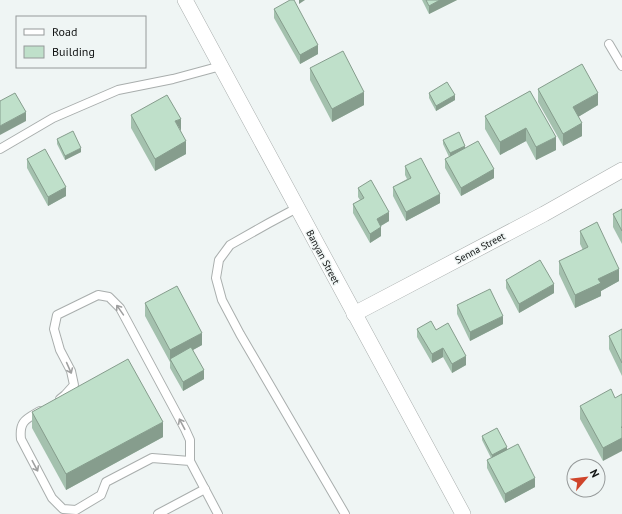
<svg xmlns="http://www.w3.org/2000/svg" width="622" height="514" viewBox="0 0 622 514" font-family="'PT Sans',sans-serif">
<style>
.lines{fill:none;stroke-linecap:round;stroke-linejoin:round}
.service-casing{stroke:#a9aead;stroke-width:10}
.minor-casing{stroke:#a9aead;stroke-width:16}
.service{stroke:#fff;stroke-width:8}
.minor{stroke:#fff;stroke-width:15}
.wall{fill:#a4c1ae}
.shaded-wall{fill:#869d8d}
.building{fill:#bfe0ca;stroke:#869d8d}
.oneway{stroke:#9fa0a0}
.labels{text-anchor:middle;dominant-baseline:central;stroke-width:3;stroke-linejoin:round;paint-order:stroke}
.street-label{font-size:10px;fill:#101212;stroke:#eff5f4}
</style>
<rect width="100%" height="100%" fill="#eff5f4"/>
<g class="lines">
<!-- service casing -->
<g class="service-casing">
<g id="service">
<path d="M609 44 622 66"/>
<path d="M0 149 53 118 118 90 173 79 221 66"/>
<path d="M297 208 269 223 230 245 219 260 216 278 222 300 240 334 345 514"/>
<path d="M60 399 65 395 74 385 71 371 60 350 54 329 57 315 98 295 109 297 120 308 185 429 190 440V461"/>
<path d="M40 411C26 419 19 421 21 439L52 498 63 509 76 510 101 495 106 482 152 458 190 461 218 514"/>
<path d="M158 514 205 489"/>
</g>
</g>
<!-- minor casing -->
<g class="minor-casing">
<g id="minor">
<path d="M185 0 463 514"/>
<path d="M354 314 544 214 622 170"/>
</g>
</g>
<!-- service -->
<use href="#service" class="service"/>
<!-- minor -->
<use href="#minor" class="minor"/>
</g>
<!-- wall -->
<g class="wall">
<path d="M422 0H457L429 14Z"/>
<path d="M274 9 318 54 300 64 274 18Z"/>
<path d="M310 68 364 105 332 122 310 80Z"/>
<path d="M538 89 598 105 578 117 582 136 563 146 538 102Z"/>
<path d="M530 91 556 150 536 160 526 141 500 155 485 129V116Z"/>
<path d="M429 93 455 100 436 111 429 98Z"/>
<path d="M131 115 181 131 186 154 155 171 131 128Z"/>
<path d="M57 139 81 152 65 160 57 144Z"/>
<path d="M443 140 465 148 494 178 461 196 445 168V159L449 157 443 144Z"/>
<path d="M27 159 66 196 48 206 27 168Z"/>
<path d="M405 166 440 203 406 221 393 196V187L407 179 405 175Z"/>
<path d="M358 188 389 221 381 226V236L370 243 353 213V204L360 200 358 197Z"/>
<path d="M622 209V244L613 227V214Z"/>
<path d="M580 231 619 281 601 291V296L575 308 559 274V261L583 250 580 244Z"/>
<path d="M506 280 554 293 519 313 506 288Z"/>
<path d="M145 303 202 345 193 350 204 379 183 391 170 368V362L145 316Z"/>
<path d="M457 305 503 324 470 341 457 314Z"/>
<path d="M417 329 436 330 466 365 452 373 443 357 432 363 417 337Z"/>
<path d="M622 329V376L609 349V336Z"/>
<path d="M615 398 603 461 580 419V406Z"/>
<path d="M32 412 163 437 66 490 32 428Z"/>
<path d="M482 436 507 450 535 487 505 503 487 468V460L491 458 482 440Z"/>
</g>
<!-- shaded-wall -->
<g class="shaded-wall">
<path d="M299 0H305L299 4Z"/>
<path d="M440 0H457L429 14V6Z"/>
<path d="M318 45V54L300 64V55Z"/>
<path d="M364 92V105L332 122V109Z"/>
<path d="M598 93V105L573 120V107Z"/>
<path d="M455 95V100L436 111V106Z"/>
<path d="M26 112V121L0 135V126Z"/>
<path d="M181 119V131L175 121Z"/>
<path d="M582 123V136L563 146V134Z"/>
<path d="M526 128V141L500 155V142Z"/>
<path d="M556 137V150L536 160V147Z"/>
<path d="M186 141V154L155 171V159Z"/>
<path d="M465 146V150L450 158V153Z"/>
<path d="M81 148V152L65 160V156Z"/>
<path d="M494 169V178L461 196V188Z"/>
<path d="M66 187V196L48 206V197Z"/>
<path d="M440 194V203L406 221V212Z"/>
<path d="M389 212V221L377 228V219Z"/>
<path d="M381 227V236L370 243V234Z"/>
<path d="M619 269V281L601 291V296L575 308V295L598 279Z"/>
<path d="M554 284V293L519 313V304Z"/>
<path d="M503 316V324L470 341V332Z"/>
<path d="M202 333V345L171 362 170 360V350Z"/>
<path d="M443 348V357L432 363V354Z"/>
<path d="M466 356V365L452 373V364Z"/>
<path d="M204 370V379L183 391V382Z"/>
<path d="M163 422V437L66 490V474Z"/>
<path d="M621 427H622V451L603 461V448Z"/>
<path d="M507 447V452L492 460V455Z"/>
<path d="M535 478V487L505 503V494Z"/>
</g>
<!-- building -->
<g class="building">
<path d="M290 0H294L318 45 300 55 274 9Z"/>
<path d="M426 0H440L429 6Z"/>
<path d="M343 51 364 92 332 109 310 68Z"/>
<path d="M582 64 598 93 573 107 582 123 563 134 538 89Z"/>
<path d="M447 82 455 95 436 106 429 93Z"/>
<path d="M530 91 556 137 536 147 526 128 500 142 485 116Z"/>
<path d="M15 93 26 112 0 126V101Z"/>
<path d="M167 95 181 119 175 121 186 141 155 159 131 115Z"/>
<path d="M73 131 81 148 65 156 57 139Z"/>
<path d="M459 132 465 146 450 153 443 140Z"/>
<path d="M478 141 494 169 461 188 445 159Z"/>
<path d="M45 149 66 187 48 197 27 159Z"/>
<path d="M421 158 440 194 406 212 393 187 411 178 405 166Z"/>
<path d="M371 180 389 212 377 219 381 227 370 234 353 204 364 198 358 188Z"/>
<path d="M622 209V231L613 214Z"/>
<path d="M597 222 619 269 598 279 601 283 575 295 559 261 588 247 580 231Z"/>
<path d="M540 260 554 284 519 304 506 280Z"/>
<path d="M177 286 202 333 170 350 145 303Z"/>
<path d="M490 289 503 316 470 332 457 305Z"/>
<path d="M431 321 436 330 448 323 466 356 452 364 443 348 432 354 417 329Z"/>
<path d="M622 329V363L609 336Z"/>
<path d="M191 347 204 370 183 382 170 359Z"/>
<path d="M128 359 163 422 66 474 32 412Z"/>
<path d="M611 389 615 398 622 394V427H621L622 428V438L603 448 580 406Z"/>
<path d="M497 428 507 447 492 455 482 436Z"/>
<path d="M518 444 535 478 505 494 487 460Z"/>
</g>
<!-- one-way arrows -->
<defs><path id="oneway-shaft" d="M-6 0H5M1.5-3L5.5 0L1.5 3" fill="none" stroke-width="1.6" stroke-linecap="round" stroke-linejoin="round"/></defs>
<g class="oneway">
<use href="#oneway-shaft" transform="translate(120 310) rotate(-125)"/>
<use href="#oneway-shaft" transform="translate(69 368) rotate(66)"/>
<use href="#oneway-shaft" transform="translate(182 424) rotate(-118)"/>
<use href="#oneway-shaft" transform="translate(35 466) rotate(62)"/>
</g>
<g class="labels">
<!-- street labels -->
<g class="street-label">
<text transform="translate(480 248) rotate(-28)">Senna Street</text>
<text transform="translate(323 257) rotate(62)">Banyan Street</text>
</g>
</g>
<!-- legend -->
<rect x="16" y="16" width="130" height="52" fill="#eff5f4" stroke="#969a9a"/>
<rect x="24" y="29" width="20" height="6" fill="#ffffff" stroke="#969a9a"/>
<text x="52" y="36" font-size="12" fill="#101212">Road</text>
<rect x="24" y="46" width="20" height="12" fill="#bfe0ca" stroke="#969a9a"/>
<text x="52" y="56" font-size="12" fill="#101212">Building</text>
<!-- north arrow -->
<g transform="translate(586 478) rotate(62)"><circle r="19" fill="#eff5f4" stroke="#969a9a"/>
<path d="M0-3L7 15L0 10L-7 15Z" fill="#cf442a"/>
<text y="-6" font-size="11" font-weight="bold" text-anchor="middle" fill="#101212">N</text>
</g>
</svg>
